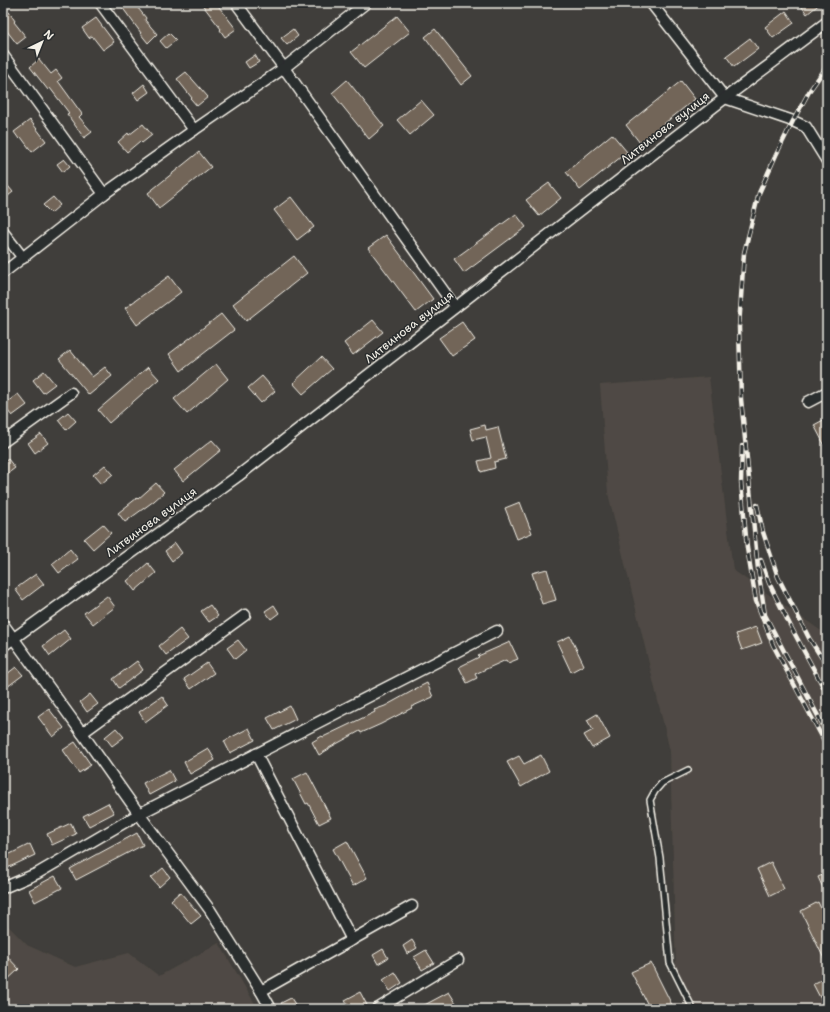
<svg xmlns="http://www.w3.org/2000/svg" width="830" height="1012" viewBox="0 0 830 1012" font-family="'Shantell Sans',sans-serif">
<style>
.built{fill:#4f4a44}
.building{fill:#726558;stroke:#f4f1e8}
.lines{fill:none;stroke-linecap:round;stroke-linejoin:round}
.lane-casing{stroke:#f4f1e8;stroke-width:8}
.street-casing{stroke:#f4f1e8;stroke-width:13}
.lane{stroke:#2a2d2e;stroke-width:5}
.street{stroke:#2a2d2e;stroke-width:10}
.rail-casing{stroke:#f4f1e8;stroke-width:4.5}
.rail{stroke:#2a2d2e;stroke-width:3;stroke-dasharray:9;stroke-linecap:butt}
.labels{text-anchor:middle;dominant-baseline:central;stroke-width:3;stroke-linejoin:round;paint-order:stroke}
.street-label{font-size:12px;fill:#f4f1e8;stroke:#2a2d2e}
</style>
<rect width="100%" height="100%" fill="#403e3b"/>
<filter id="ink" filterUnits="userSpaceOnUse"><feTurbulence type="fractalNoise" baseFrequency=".025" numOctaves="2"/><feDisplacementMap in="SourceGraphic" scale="8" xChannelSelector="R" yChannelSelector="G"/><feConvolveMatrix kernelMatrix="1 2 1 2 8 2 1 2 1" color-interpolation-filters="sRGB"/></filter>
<g filter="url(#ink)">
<!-- built -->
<g class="built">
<path d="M709 377 733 570 827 635V1009H687L676 971 670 751 608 493 600 385Z"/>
<path d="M3 921 27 945 75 967 129 953 159 976 219 943 258 1009H3Z"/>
</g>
<!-- building -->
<g class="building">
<path d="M127 3H134L146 18 145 20 157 34 148 43 140 33H141L122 7Z"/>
<path d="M201 3H216L236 29 225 37 220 30 221 29Z"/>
<path d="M799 3H821L807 14Z"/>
<path d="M786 11 794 23 773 38 765 27Z"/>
<path d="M9 12 15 21 14 22 26 37 17 44 3 26V17Z"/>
<path d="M397 16 410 32 364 68 351 52Z"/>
<path d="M96 18 114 42 103 50 92 36 89 38 82 28Z"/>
<path d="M293 29 298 36 287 45 281 38Z"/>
<path d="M435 29 472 76 461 85 425 37Z"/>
<path d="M169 33 176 40 166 48 160 41Z"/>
<path d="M750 38 758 49 734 67 726 56Z"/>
<path d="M255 55 259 62 249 68 245 62Z"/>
<path d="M39 59 51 74 56 70 62 78 58 81 82 114 79 117 92 132 84 138 67 114 69 113 50 88 48 90 30 67Z"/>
<path d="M186 72 208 97 197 106 191 99 192 98 177 79Z"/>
<path d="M347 80 384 126 369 139 332 93Z"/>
<path d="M681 81 695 99 640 143 626 125Z"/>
<path d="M144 84 149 92 138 100 133 93Z"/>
<path d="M421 100 434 115 410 135 397 120Z"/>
<path d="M30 120 46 141 32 152 21 137 19 139 14 132Z"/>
<path d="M143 124 152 135 142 143 140 141 127 152 118 142 128 133 129 135Z"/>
<path d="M612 134 627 152 580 190 566 172Z"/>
<path d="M199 152 211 167 159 208 148 193Z"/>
<path d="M64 159 70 166 63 172 57 164Z"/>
<path d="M3 180 13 192 3 200Z"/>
<path d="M549 183 561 198 539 216 526 200Z"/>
<path d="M53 197 60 205 51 213 43 205Z"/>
<path d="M291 197 314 227 297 240 274 210Z"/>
<path d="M516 214 526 227 464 273 454 259Z"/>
<path d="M386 235 433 299 416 312 368 248Z"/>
<path d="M294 256 307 273 246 321 233 304Z"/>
<path d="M169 276 181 292 137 325 125 308Z"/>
<path d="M221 314 234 330 181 371 169 354Z"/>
<path d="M373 320 383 332 353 355 344 343Z"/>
<path d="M462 322 475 340 452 356 439 338Z"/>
<path d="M70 350 92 377 105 367 112 376 89 395 59 359Z"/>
<path d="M321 357 332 369 303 394 293 383Z"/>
<path d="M216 364 228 379 187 414 174 399Z"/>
<path d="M148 367 159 379 109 423 98 410Z"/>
<path d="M44 371 55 384 43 393 33 380Z"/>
<path d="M262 376 275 391 261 403 248 388Z"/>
<path d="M18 394 27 405 12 416 3 405Z"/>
<path d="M68 412 76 421 66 430 58 420Z"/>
<path d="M827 418V450L814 425Z"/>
<path d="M485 425 486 430 498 427 506 459 494 462 495 468 481 472 478 461 491 458 486 437 473 440 470 429Z"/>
<path d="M41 434 48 443 35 453 28 443Z"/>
<path d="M212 440 221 450 183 481 174 470Z"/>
<path d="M8 459 15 468 3 477V463Z"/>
<path d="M105 465 113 474 101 484 93 475Z"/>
<path d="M156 483 164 492 154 501 125 522 118 513 137 498 138 499Z"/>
<path d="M520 502 532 533 517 539 505 508Z"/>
<path d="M103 524 111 533 93 549 84 539Z"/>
<path d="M175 543 182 553 172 561 165 551Z"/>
<path d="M70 549 78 559 59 573 52 564Z"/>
<path d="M148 563 156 573 135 591 127 581Z"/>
<path d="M547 569 556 600 542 604 532 573Z"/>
<path d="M36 574 44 584 23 600 15 589Z"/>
<path d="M107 596 115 607 93 624 84 613Z"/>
<path d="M210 605 218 616 209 622 201 611Z"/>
<path d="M274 605 279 613 271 619 265 611Z"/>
<path d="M756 627 762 643 742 650 736 634Z"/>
<path d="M180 629 188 639 166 655 159 646Z"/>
<path d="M64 630 71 639 50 656 43 646Z"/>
<path d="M570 636 584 665 571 672 557 642Z"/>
<path d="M238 640 246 650 235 659 227 648Z"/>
<path d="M510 642 518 659 508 663 506 660 475 674 477 678 467 683 459 667 479 657 478 656Z"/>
<path d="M137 661 143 670 119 688 113 679Z"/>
<path d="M207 663 214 673 191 689 184 679Z"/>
<path d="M16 667 23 675 3 690V677Z"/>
<path d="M427 683 433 697 411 707 412 708 381 724 361 733 360 731 329 748V749L319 755 312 742 322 736 323 737 375 712 374 710 385 706 416 689H415Z"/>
<path d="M90 694 98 704 87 712 80 702Z"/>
<path d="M162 696 168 705 145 722 139 712Z"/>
<path d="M290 706 296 719 274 730 267 718Z"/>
<path d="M49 709 64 728 53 737 38 717Z"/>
<path d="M597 714 610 738 592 748 584 735 593 730 587 720Z"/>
<path d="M116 728 124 737 112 746 105 737Z"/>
<path d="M249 728 255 740 230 753 224 741Z"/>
<path d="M75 742 91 765 79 773 63 750Z"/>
<path d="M208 748 215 760 190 774 184 762Z"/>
<path d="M541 755 549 771 521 787 507 762 519 756 524 764Z"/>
<path d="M169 770 175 781 149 795 143 783Z"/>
<path d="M307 772 331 818 319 824 308 803 306 804 293 779Z"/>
<path d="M108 803 114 813 89 826 83 816Z"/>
<path d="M71 823 76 834 52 845 47 834Z"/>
<path d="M137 833 143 845 76 880 70 869 97 854H98Z"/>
<path d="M347 841 367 878 353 886 333 849Z"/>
<path d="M30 844 35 855 3 870V856L9 853 10 854Z"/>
<path d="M771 862 784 889 770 896 757 869Z"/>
<path d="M163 868 170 877 159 887 151 878Z"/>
<path d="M827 873V897L818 877Z"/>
<path d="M55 876 62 888 35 902 29 890Z"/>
<path d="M180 892 201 916 191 924 171 900Z"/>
<path d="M818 902 827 921V965L801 911Z"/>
<path d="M412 940 417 948 407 954 403 946Z"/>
<path d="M383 949 388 958 378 964 373 955Z"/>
<path d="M426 950 434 963 422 970 414 957Z"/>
<path d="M3 952 19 969 3 984Z"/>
<path d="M651 963 674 1009H650L631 972Z"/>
<path d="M395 972 402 983 390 991 383 980Z"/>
<path d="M827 977V1009H826L813 984Z"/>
<path d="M360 992 367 1005 360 1009H351L345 1000Z"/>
<path d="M449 992 456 1003 445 1009H417Z"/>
<path d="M291 998 298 1009H284L281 1003Z"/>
</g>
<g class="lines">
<!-- lane casing -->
<g class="lane-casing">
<path id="lane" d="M688 770 662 783 655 791 650 800 660 858 670 963 693 1009"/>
</g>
<!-- street casing -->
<g class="street-casing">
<g id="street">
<path d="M100 3 194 130"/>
<path d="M236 3 284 68 455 307"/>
<path d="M651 3 725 98 793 121 806 127 827 161"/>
<path d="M3 55 104 194"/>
<path d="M3 232 23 258"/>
<path d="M3 273 104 194 194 130 284 68 366 3"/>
<path d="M808 402 827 392"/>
<path d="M3 442 71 393"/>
<path d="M3 624 82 733 139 814 210 910 261 991 271 1009"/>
<path d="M3 646 238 476 725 98 827 22"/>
<path d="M82 733 245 615"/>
<path d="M256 754 352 940"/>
<path d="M3 888 38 873 139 814 497 631"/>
<path d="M261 991 412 906"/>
<path d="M377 1009 458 960"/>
</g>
</g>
<!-- lane -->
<use href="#lane" class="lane"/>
<!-- street -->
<use href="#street" class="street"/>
<!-- rail casing -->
<g class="rail-casing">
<g id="rail">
<path d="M827 66 810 90 793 121 776 155 759 193 744 253 739 327 741 399 758 569 765 615 827 733"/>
<path d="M742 446 741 482 747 548 756 601 773 645 827 746"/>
<path d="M757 505 763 532 778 577 809 638 827 666"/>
<path d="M761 560 769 583 790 625 827 694"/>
</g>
</g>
<!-- rail -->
<use href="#rail" class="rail"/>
</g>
</g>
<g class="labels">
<!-- street labels -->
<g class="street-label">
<text transform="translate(665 128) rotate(-38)">Литвинова вулиця</text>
<text transform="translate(409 327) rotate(-38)">Литвинова вулиця</text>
<text transform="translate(151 522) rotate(-36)">Литвинова вулиця</text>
</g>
</g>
<!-- margin -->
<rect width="830" height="1012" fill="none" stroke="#2a2d2e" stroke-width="16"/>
<rect x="8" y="8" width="814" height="996" fill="none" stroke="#f4f1e8" stroke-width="1.5" filter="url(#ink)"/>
<!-- north arrow -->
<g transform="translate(42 42) rotate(43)" stroke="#2a2d2e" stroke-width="3" paint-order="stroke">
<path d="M0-3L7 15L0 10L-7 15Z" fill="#f4f1e8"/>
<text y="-6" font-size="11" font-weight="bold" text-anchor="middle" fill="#f4f1e8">N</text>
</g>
</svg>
